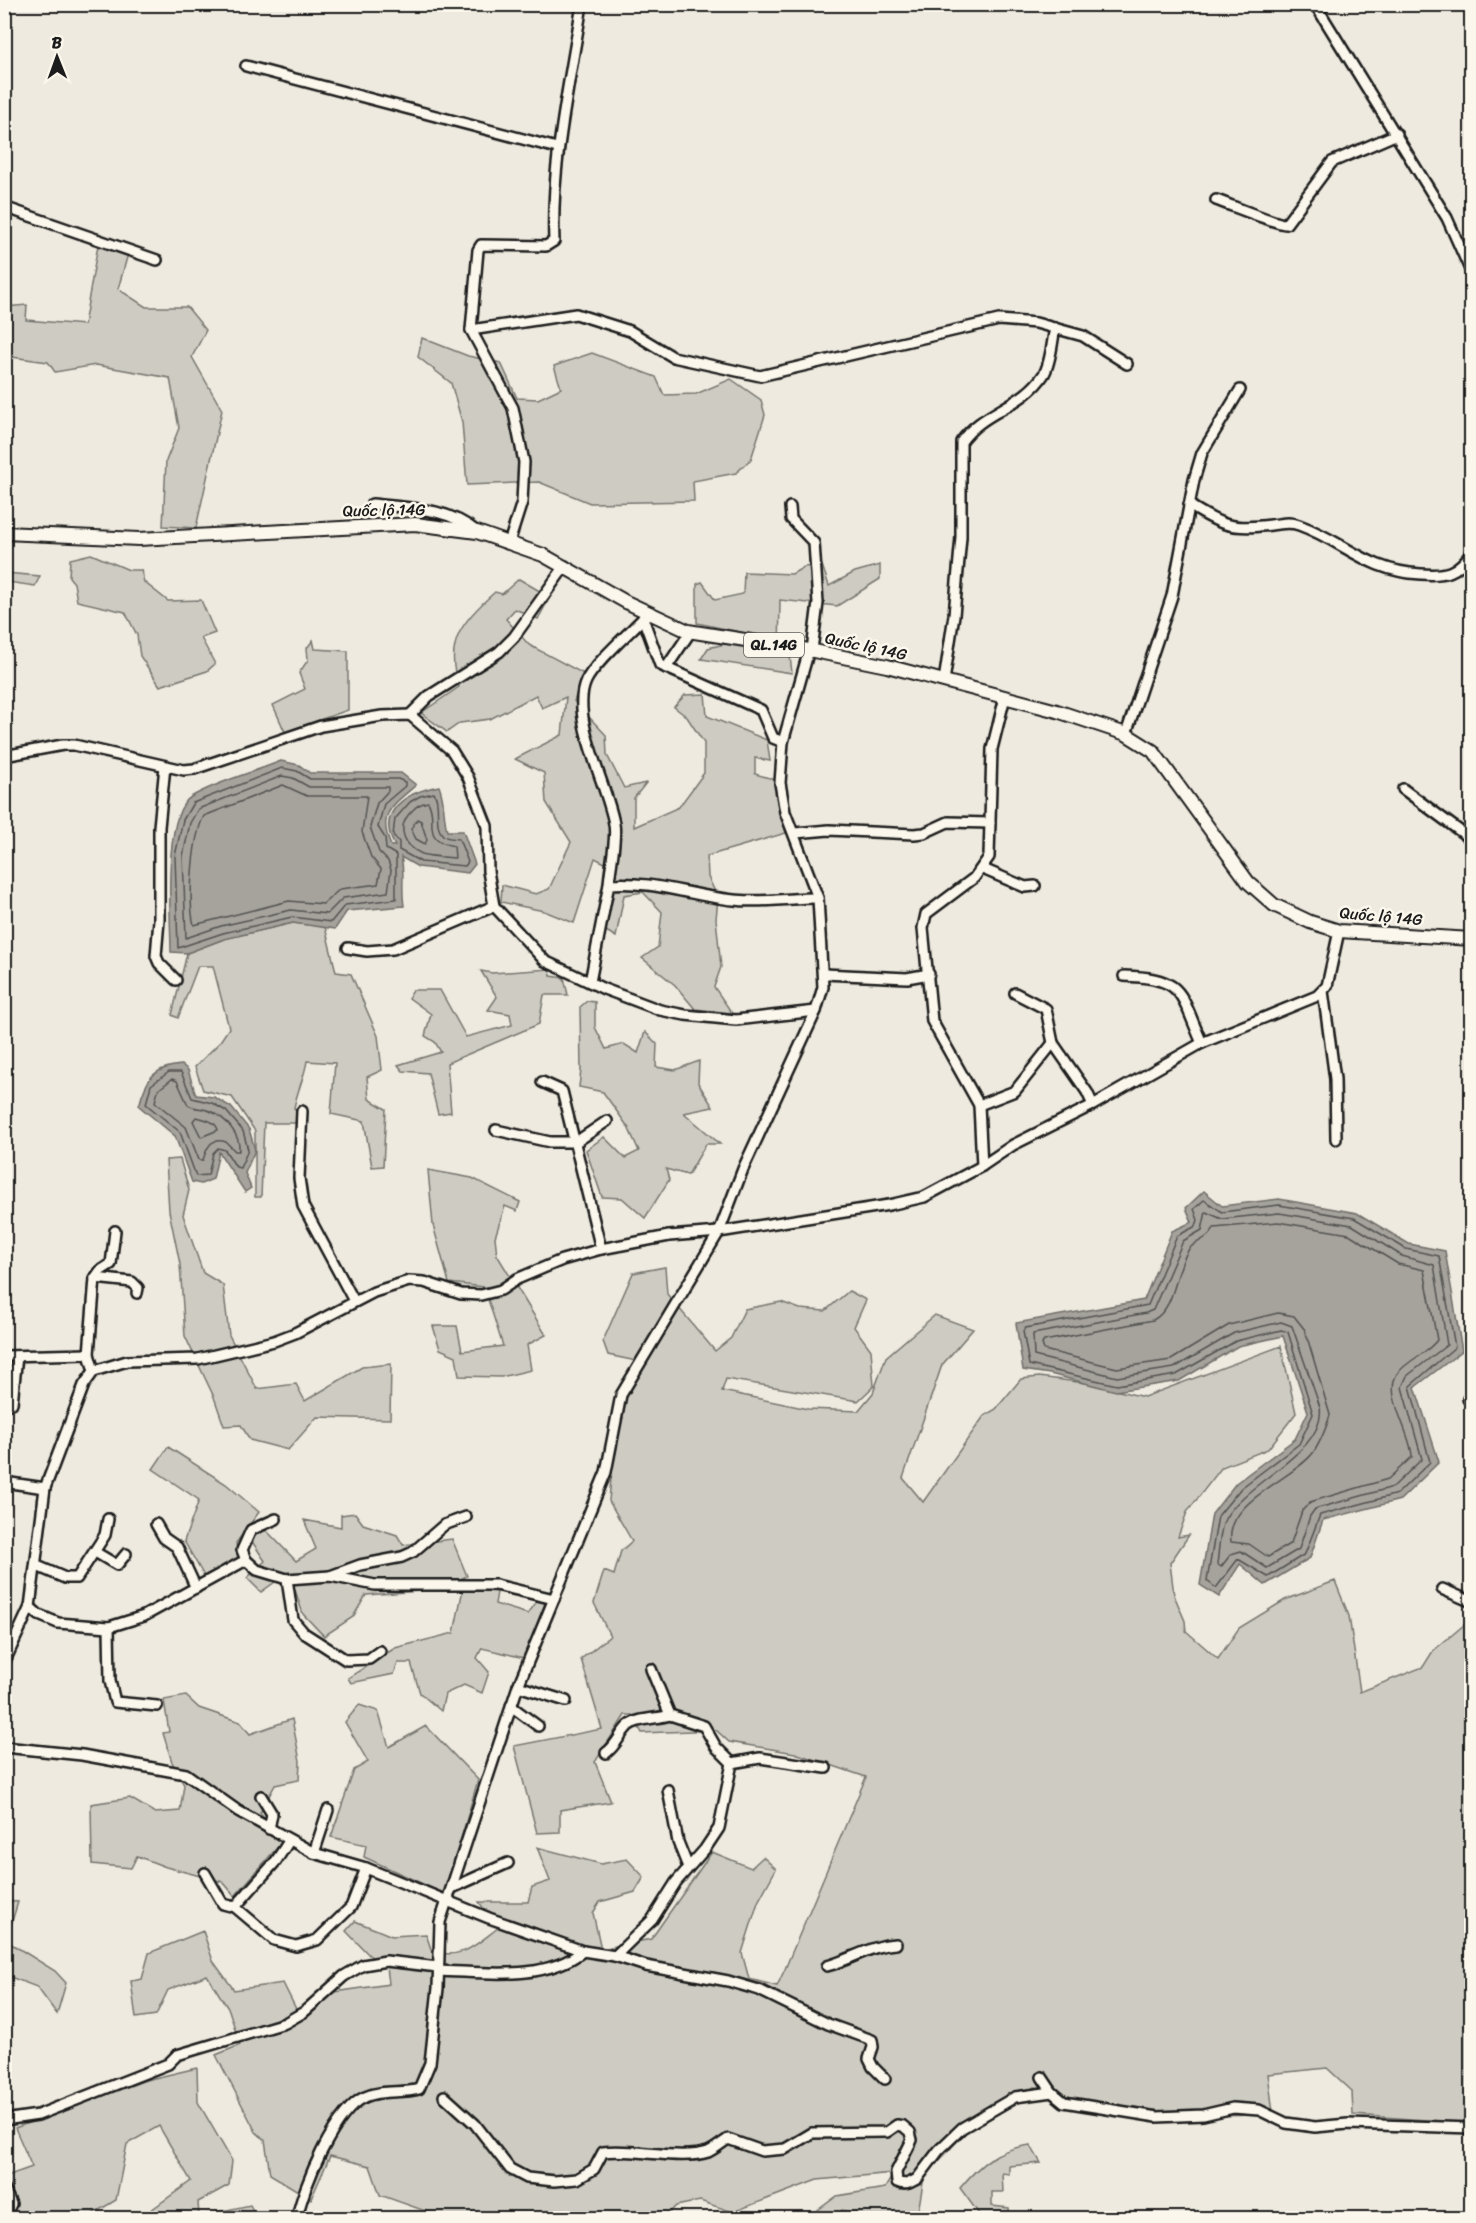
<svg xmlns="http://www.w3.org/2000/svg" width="1476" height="2223" viewBox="0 0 1476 2223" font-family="Sriracha,sans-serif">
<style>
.green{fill:#ceccc2;stroke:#75746f;stroke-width:1.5}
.water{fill:#a6a39d;stroke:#6f6d69;stroke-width:1.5}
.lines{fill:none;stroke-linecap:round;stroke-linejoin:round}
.shore{stroke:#535250;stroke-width:1.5}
.minor-casing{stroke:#1c1c1c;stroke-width:14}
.major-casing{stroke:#1c1c1c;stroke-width:16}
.minor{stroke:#fbf7ec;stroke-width:9}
.major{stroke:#fbf7ec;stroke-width:12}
.labels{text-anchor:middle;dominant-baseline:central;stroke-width:5;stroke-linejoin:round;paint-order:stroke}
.shield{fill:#fbf7ec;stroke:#5f5e5a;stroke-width:1.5}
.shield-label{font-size:15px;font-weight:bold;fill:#1c1c1c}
.street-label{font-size:16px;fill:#1c1c1c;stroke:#fbf7ec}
</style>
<rect width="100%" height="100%" fill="#eeeadf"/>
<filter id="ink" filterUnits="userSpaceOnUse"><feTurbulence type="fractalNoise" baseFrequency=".0167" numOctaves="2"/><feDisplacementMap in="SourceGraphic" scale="12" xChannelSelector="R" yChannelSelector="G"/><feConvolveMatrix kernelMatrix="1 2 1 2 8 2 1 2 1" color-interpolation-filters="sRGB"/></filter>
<g filter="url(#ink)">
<!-- green -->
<g class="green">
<path d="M98 245 128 254 118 289 146 307H187L206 330 192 357 222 410 196 528 163 526 166 461 179 428 170 378 96 365 55 372 48 362 5 356V307L27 305 26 320 84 325Z"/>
<path d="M422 338 468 356 501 363 517 398 538 399 561 388 554 366 592 353 656 377 664 395 696 394 731 379 761 400 765 415 751 459 736 473 693 481 694 501 590 503 539 482 467 485 462 422 451 383 418 357Z"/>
<path d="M91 554 129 570H141L144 582 168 601 201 600 215 633 201 638 215 664 207 671 160 686 140 656 137 635 125 612 77 601 74 583 69 577 70 559Z"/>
<path d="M822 565 829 586 855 572 880 565V579L837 606 780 600 779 653 790 656 792 673 701 659 708 648 759 636 697 623V584L702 582 715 600 743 594 744 572 792 574 804 567Z"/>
<path d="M5 573 40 576 35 586 8 582 5 615Z"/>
<path d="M519 579 550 597 538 619 515 609 506 619 529 645 584 674 574 701 606 735 607 755 624 788 646 783 634 798V827L679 807 704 773V743L687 717 674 707 685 695 705 694 707 716 767 740 770 761 755 758V774L773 779 786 833 707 856 708 877 718 898 716 919 721 967 714 987 732 1013 695 1009 675 985 642 958 658 947 662 912 643 892 624 895 616 937 603 929 613 867 595 858 574 923 544 911 501 902 502 885 536 894 549 889 571 842 546 802 544 773 515 759 562 735 566 697 542 708 536 695 490 719 460 723 447 732 421 713 459 687C443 643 463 620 495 592L502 594Z"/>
<path d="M313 640 315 649 348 651V710L285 732 273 705 305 689 299 673 308 660 307 648Z"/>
<path d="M293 923 325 927 336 972 351 974 378 1036 382 1070 367 1077 369 1099 386 1109 383 1166 372 1167 364 1121 331 1114 335 1063 307 1061C304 1079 297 1091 294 1108L309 1123H264L261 1197H255V1131L232 1097 203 1090 195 1067 219 1043 229 1028 213 966H198L178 1018 172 1015 187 953 224 939Z"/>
<path d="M550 969 551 976 564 978 568 995H544L539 1024 447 1063 451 1112 438 1114 428 1073 403 1071 398 1065 441 1052 435 1042 425 1036 431 1014 409 998 413 990H440L466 1037 512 1025 510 1014 488 1010 497 997 481 971 492 973Z"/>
<path d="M587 1001 595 1002V1027L606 1049 624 1044 638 1053 645 1032 657 1044 656 1067 675 1070 699 1061 698 1083 713 1107 684 1113 720 1144H706L688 1175 666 1169 669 1180 645 1218 622 1198 602 1197 586 1150 604 1137 625 1158 639 1151 628 1127 603 1092 579 1087 581 1070 580 1007Z"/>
<path d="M180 1159 189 1190 183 1215 203 1273 223 1285 229 1335 257 1389 296 1384 305 1401 362 1367 391 1364 390 1419 317 1417 288 1450 250 1440 241 1425 224 1426 214 1397 185 1336 180 1264 169 1211 166 1160Z"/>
<path d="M428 1170 472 1178 520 1202 517 1211 505 1206 495 1237 497 1255 546 1335 527 1345 531 1370 501 1377 459 1376 456 1356 440 1349 433 1326H457L462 1351 503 1346 484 1287 449 1283 433 1225Z"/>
<path d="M665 1267 667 1294 715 1351 731 1338 745 1309 781 1302 800 1309 825 1311 849 1291 866 1300 854 1327 871 1350 874 1386 858 1401 726 1379 722 1391 808 1409 858 1411 873 1393 886 1357 935 1315 973 1329 942 1365 903 1478 923 1502 984 1416 996 1409 1021 1379 1039 1377 1085 1383 1144 1397 1281 1346 1296 1413 1268 1449 1222 1467 1187 1512 1178 1537 1189 1535 1170 1563 1174 1595 1185 1621 1186 1631 1218 1659 1239 1628 1285 1600 1335 1581 1349 1616 1360 1692 1423 1667 1433 1651 1471 1619V2123L1353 2115 1352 2091 1327 2068 1268 2074 1273 2112C1215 2123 1137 2108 1078 2099 1063 2096 1049 2087 1034 2087L965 2133 924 2177 917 2218H866L864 2215 842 2210 838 2218H807L837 2196 885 2188 894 2173 817 2180 733 2212 700 2201 676 2206 664 2218H445L380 2195 370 2166 330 2156 311 2199 270 2174 265 2140 256 2132 216 2055 240 2045 229 2010 207 1975 168 1990 156 2015 136 2018 131 1981 142 1979 149 1953 203 1931 213 1961 234 1990 283 1983 301 2019 335 1992 389 1984 387 1967 369 1955 346 1931 355 1921 392 1936 426 1934 432 1952C464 1959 474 1946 498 1928L479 1902H528L532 1887 550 1881 537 1847 601 1864 627 1859 644 1877 635 1892 600 1902 593 1913 601 1949 651 1939 712 1852 751 1868 763 1857 776 1869 758 1902 742 1953 749 1979 777 1986 785 1969 866 1777 795 1753 729 1742 716 1730 642 1733 632 1715H625L595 1762 611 1802 560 1810V1832L537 1833 514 1746 602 1729 581 1659 610 1636 594 1603 604 1571 614 1575 621 1551 632 1541 609 1501 617 1410 646 1363 608 1355 603 1341 633 1273Z"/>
<path d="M168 1447 226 1484 259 1512 236 1543 238 1559 204 1576 184 1541 199 1500 153 1469Z"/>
<path d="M355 1513 363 1524 397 1535 403 1545 452 1539 467 1576 435 1590 366 1595 353 1617 324 1636 303 1614 289 1572 261 1592 247 1578 265 1561 251 1540 264 1528 296 1561 316 1549 304 1520 341 1527V1515Z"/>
<path d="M463 1589 497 1592 495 1604 528 1614 543 1592 549 1593 524 1658 482 1648 477 1658 489 1672 482 1693 464 1685 445 1694 441 1711 420 1693 411 1663H398L394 1674 351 1683 348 1678 395 1648 454 1633Z"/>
<path d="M186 1696 199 1708 240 1722 250 1734 292 1719 300 1761 299 1780 275 1785 260 1813 282 1842 235 1896 223 1882 166 1867 137 1856 131 1868 92 1864 91 1804 130 1798 155 1813 180 1811 184 1785 172 1762 163 1733 169 1732 164 1700Z"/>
<path d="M359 1705 378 1711 389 1747 426 1726 478 1780 445 1894 364 1857 366 1845 331 1837 354 1770 368 1762 345 1722Z"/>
<path d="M4 1901 18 1902 10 1928 5 1930Z"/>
<path d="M5 1940 55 1971 66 1983 57 2014 37 1987 5 1975Z"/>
<path d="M197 2068 198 2102 232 2161 229 2185 198 2202 199 2216 250 2205 257 2218H140L191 2181 159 2126 127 2144 116 2200 86 2218H5L4 2177 32 2167 15 2128 146 2080Z"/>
<path d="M1030 2145 1041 2163 1009 2166V2174L1002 2173 1003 2192H992V2206L1009 2208 1010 2218H982L960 2188C981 2163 996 2150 1030 2145Z"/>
</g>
<!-- water -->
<g class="water">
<path d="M281 761 299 765 310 773H401L416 785C392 806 377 813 391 846H395C375 811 407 792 439 786 445 801 443 815 447 831H463L475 864 468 873 418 867 401 857C405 873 401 888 404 906L347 911 335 929 293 923 224 939 187 953 171 952C171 921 162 814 191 797 218 781 252 773 281 761Z"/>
<path d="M182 1065 188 1070 196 1095 214 1097 231 1107 249 1129 255 1150 245 1173 251 1188 245 1192 219 1152 213 1179 201 1184 192 1182 175 1136 139 1106C146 1079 153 1067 182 1065Z"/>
<path d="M1204 1191 1222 1206 1279 1199 1357 1213 1409 1244 1445 1251 1462 1351 1415 1387 1439 1462 1400 1500 1323 1520 1310 1558 1265 1585 1240 1564 1219 1597 1200 1585 1212 1514 1236 1483 1295 1439 1308 1412 1283 1336 1238 1346 1179 1381 1116 1391 1050 1374 1023 1370 1016 1323 1144 1300 1172 1231 1192 1222 1186 1208Z"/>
</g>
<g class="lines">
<!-- shore -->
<g class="shore">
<path d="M282 768 297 771 310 779H398L405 782V786L384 804 378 827 385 838 386 849 396 855V899L345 905 331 922 292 917 223 933 178 948 175 856 183 820 193 803Z"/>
<path d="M282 776 293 778 309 787H388V791L377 803 370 827 379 852 388 861 391 870 388 892 343 898 327 914 291 910 221 926 186 938 183 856 190 823 198 809Z"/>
<path d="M283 785 307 796H367L362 832 371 857 381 869 378 884 340 889 323 904 289 901 194 925C188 902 192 838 204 816Z"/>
<path d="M434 793C442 804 432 827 444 836 448 839 455 838 459 839L468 862 465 866 421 862 399 850V842L393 835 395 819 410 802 420 796Z"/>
<path d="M428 802C439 820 419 839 454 846L455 858C446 857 431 857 422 854 405 847 396 829 409 814 415 808 419 803 428 802Z"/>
<path d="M417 819 421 821 427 840 425 844 416 839 411 829Z"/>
<path d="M169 1072H181L192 1098 212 1103 226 1111 243 1131 248 1150 240 1168 236 1167 225 1150 218 1148 213 1153 208 1175 196 1176 180 1132 146 1104 151 1085Z"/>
<path d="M172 1079 177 1081 188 1105C195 1109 203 1108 210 1111 225 1117 241 1135 239 1151H235L226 1142C211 1137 207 1147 203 1160H199L186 1127 155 1102 158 1090Z"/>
<path d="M196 1117C204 1119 216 1121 218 1130L201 1137 193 1121Z"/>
<path d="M1204 1200 1222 1212 1279 1205 1354 1218 1406 1249 1439 1256 1455 1347 1410 1386 1430 1462 1397 1494 1320 1515 1305 1554 1268 1577 1238 1559 1216 1588 1207 1581 1218 1516 1241 1488 1299 1444 1313 1414 1288 1332 1281 1330 1236 1341 1176 1375 1117 1385 1029 1365 1023 1331 1025 1328 1148 1305 1177 1236 1196 1226 1198 1220 1194 1209Z"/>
<path d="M1206 1212 1222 1219 1279 1213 1352 1225 1402 1256 1434 1265 1447 1345 1407 1376 1402 1387 1422 1459 1393 1487 1315 1509 1310 1516 1299 1549 1267 1568 1241 1551 1231 1554 1221 1567 1217 1564C1219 1551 1219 1531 1225 1519 1244 1482 1327 1452 1320 1407L1292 1326 1281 1322 1234 1333 1174 1368 1117 1377 1034 1356 1033 1334 1146 1313 1153 1310 1183 1241 1202 1230Z"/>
<path d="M1278 1222 1349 1234 1398 1264 1424 1270 1437 1340C1427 1354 1407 1360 1397 1374 1383 1395 1412 1434 1412 1457L1388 1479 1310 1502 1302 1511 1291 1543 1268 1557 1249 1544 1231 1542C1225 1501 1292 1480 1313 1453 1320 1443 1327 1426 1330 1415L1305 1330 1294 1316 1278 1313 1229 1325 1171 1360 1117 1368 1044 1350 1042 1344 1044 1341 1153 1320C1177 1307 1174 1270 1189 1249 1196 1240 1207 1241 1214 1228Z"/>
</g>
<!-- minor casing -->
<g class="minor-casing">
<g id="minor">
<path d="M1315 4 1447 218 1472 274"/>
<path d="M246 66 557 148"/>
<path d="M1216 200C1228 204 1279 225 1286 224L1332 162 1397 134"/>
<path d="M4 207 157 260"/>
<path d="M471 330 576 314 630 331 673 357 760 376 999 320 1036 323 1083 336 1127 364"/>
<path d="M372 504C409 508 447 507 477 532"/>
<path d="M1189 505C1222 526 1232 530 1271 525 1281 524 1289 521 1299 525 1346 542 1366 571 1421 574 1446 576 1457 573 1472 552"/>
<path d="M790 507 791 519 814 543 818 603 812 650"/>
<path d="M509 543 522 502 524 462 513 408 471 330 478 250 481 245 546 246 554 241C551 161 570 83 582 4"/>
<path d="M648 613C633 630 595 662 586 681 569 717 608 786 614 824 617 839 610 867 609 884 652 880 691 896 734 900 759 903 791 898 818 898"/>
<path d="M643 618 660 665 761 710 773 738 783 742"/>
<path d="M666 668 691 631"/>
<path d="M944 681 954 615 961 537V442C982 411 1023 407 1044 374 1051 362 1052 342 1055 328"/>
<path d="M410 715 429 696 499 652 514 637 565 566"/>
<path d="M1126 734 1172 596 1194 480 1202 453 1240 390"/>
<path d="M4 756 63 745H74L184 770 194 769 321 726 382 716 410 715 452 751 468 777 487 826 488 871 494 906 545 961 604 989 660 1010 685 1015 736 1020 816 1011"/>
<path d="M165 766 159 827V920L156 956 159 963 176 980"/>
<path d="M1403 789 1472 840"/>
<path d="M795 833 829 830 914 834 924 833 948 822 990 823"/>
<path d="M983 869 1025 887 1035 886"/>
<path d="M348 948 367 951 393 949 494 906"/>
<path d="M824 974 907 978 929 974"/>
<path d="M1124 976C1185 978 1179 992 1202 1043"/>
<path d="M590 982 609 884"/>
<path d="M1323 991 1335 1079 1336 1139"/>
<path d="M1015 993 1046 1009 1053 1043 1087 1092 1093 1105"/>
<path d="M542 1082 562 1091 601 1249"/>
<path d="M979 1105 1015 1091 1053 1043"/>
<path d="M302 1111 299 1178 303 1206 354 1301"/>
<path d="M496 1130 550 1142H576L607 1121"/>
<path d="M982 1166 979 1105 932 1021 923 928 926 914 974 878 989 857 992 749 1005 697"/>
<path d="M95 1278 132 1282 138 1288 137 1293"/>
<path d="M4 1356 89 1354"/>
<path d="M94 1371 89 1354 95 1278 100 1271 111 1264 115 1231"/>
<path d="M1468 1399 1472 1402"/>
<path d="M4 1406 12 1403 17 1356"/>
<path d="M4 1482 45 1488 84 1385 94 1371 127 1361 198 1359 274 1341 295 1333 374 1292 409 1281 424 1282 461 1294 481 1295 501 1290 517 1279 562 1260 601 1249 669 1236 719 1232 889 1205 924 1197 982 1166 1013 1145 1093 1105 1202 1043 1317 996 1327 986 1339 931"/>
<path d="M276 1519 251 1530 242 1550 246 1560 257 1570 287 1579 330 1576 375 1585H496L554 1599"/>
<path d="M156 1524 164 1538 177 1547 196 1588"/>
<path d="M95 1552 117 1565 126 1554"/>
<path d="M37 1566 65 1578H77L105 1535 108 1519"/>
<path d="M330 1576 360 1565 402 1557 413 1552 444 1525 466 1517"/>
<path d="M287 1579 293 1620 304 1633 346 1660 369 1659 380 1651"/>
<path d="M1442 1589 1472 1602"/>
<path d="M30 1607 39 1615 58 1623 109 1627 144 1616 246 1560"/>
<path d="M109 1627 110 1681 115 1702 157 1706"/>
<path d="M4 1663 30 1607 45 1488"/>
<path d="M651 1669 670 1715 704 1726 716 1747 732 1763"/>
<path d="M518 1686 566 1701"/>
<path d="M511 1706 538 1726"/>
<path d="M4 1747 82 1755 186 1774 238 1811 314 1853 366 1868 489 1918 583 1951 615 1956 646 1966 728 1981 759 1990 828 2024 872 2040 873 2047 869 2059 873 2067 885 2079"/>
<path d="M606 1753C617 1745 619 1735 628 1726 637 1718 657 1719 670 1715"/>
<path d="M668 1790 678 1842 688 1867"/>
<path d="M261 1796 272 1814 269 1829"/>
<path d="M314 1853 328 1810"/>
<path d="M205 1873 223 1904 235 1907 274 1940 296 1946 317 1940 351 1907 366 1868"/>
<path d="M452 1888 508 1863"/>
<path d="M235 1907 276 1861 289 1841"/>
<path d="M615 1956 652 1920 676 1882 705 1849 719 1828 732 1763 760 1758 826 1768"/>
<path d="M827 1966C851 1960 871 1945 896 1944"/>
<path d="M438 1971C484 1972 544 1982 583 1951"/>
<path d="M1042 2077 1052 2092 1064 2102 1157 2117 1203 2115 1233 2108 1259 2110 1286 2123 1315 2127 1348 2124 1472 2128"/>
<path d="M444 2096 475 2124 510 2169 527 2178 554 2181 577 2179 594 2169 603 2152C635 2148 680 2161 708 2152 715 2149 722 2143 728 2139L762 2151 785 2149 812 2133 887 2132 897 2125 903 2126 910 2132 912 2140 896 2172 897 2182C905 2186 910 2183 917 2179L939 2150 962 2128 1015 2097 1052 2092"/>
<path d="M4 2120 38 2115 168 2064 177 2055 285 2023 304 2012 344 1976 363 1965 386 1961 438 1967"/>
<path d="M4 2189 11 2204 4 2217"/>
<path d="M297 2218C303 2187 335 2110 365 2097 382 2089 402 2094 419 2089L430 2063 438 1988 440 1922 518 1686 606 1472 621 1395 719 1232 743 1169 816 1011 823 987 818 898 785 812 780 783 783 742 809 650"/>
</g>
</g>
<!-- major casing -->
<g class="major-casing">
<path id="major" d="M4 533 139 539 415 524 477 532 543 555 626 602 688 631 809 650 887 666 1057 711 1126 734 1153 751 1248 882 1274 905 1310 922 1339 931 1472 939"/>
</g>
<!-- minor -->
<use href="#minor" class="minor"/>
<!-- major -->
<use href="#major" class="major"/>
</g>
</g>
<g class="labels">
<!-- shield labels -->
<rect class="shield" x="744" y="633" width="60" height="24" rx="4.5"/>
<g class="shield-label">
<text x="774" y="645">QL.14G</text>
</g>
<!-- street labels -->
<g class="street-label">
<text transform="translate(384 510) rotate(-1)">Quốc lộ 14G</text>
<text transform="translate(866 646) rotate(12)">Quốc lộ 14G</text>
<text transform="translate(1381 916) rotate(5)">Quốc lộ 14G</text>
</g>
</g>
<!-- margin -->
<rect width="1476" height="2223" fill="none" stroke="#fbf7ec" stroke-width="24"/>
<rect x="12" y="12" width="1452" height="2199" fill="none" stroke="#1c1c1c" stroke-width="2" filter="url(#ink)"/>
<!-- north arrow -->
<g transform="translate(57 57) rotate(359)" stroke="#fbf7ec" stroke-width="4.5" paint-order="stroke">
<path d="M0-4.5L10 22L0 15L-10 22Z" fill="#1c1c1c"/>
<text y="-9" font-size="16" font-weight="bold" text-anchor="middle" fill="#1c1c1c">B</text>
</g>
</svg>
